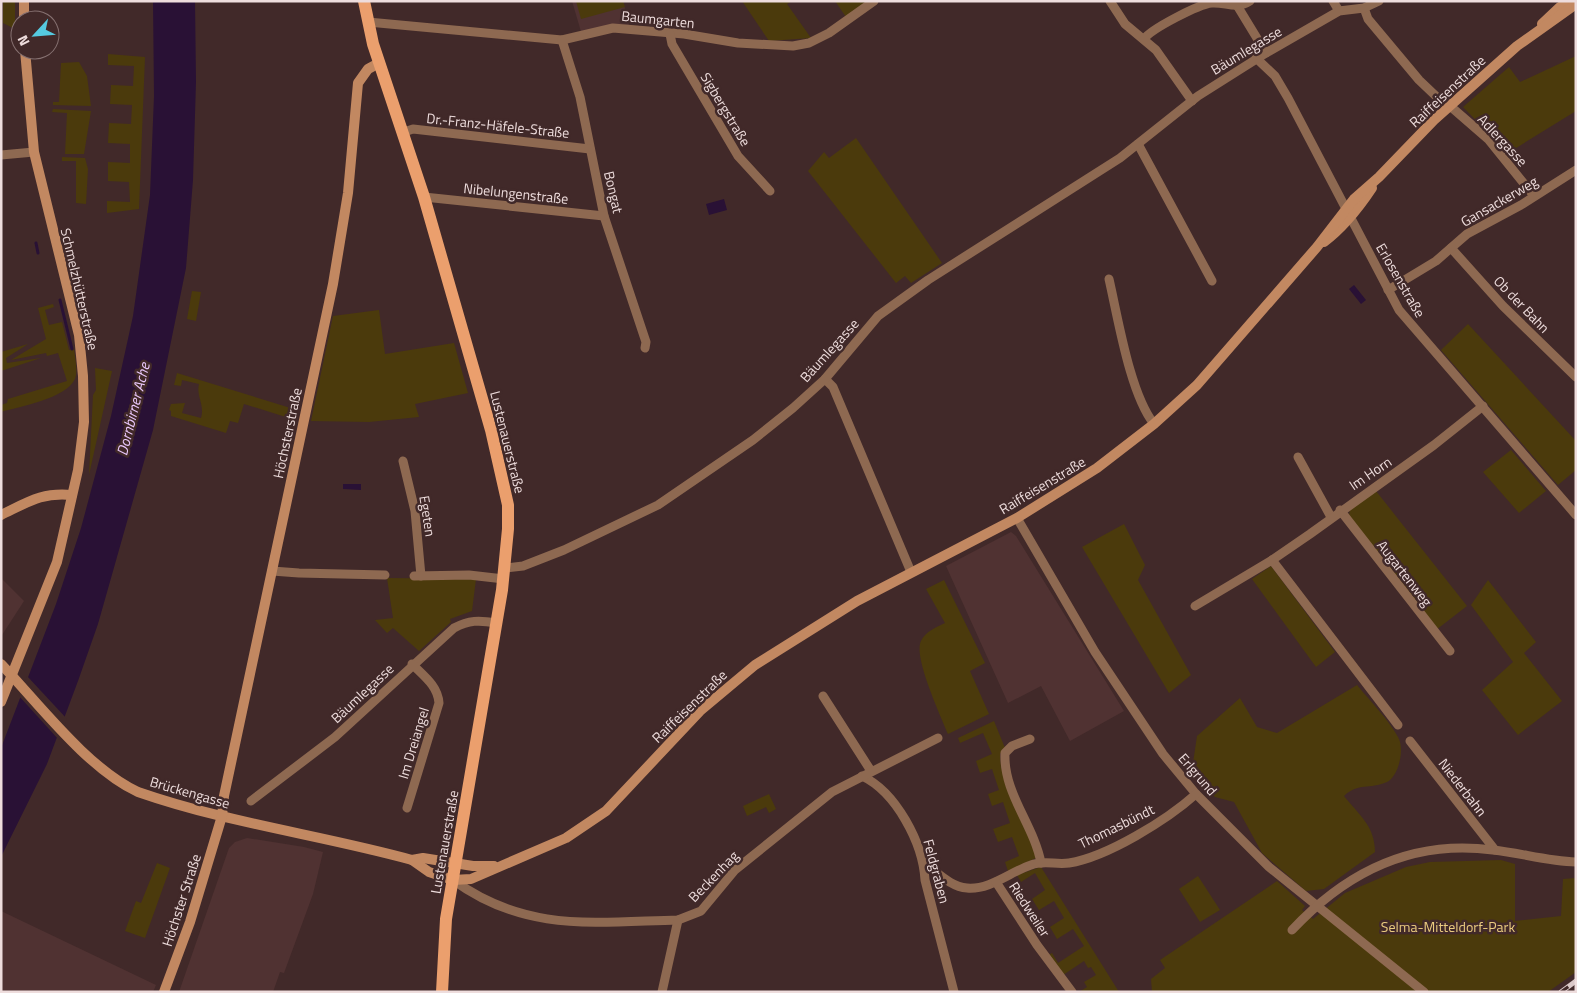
<svg xmlns="http://www.w3.org/2000/svg" width="1577" height="993" viewBox="0 0 1577 993" font-family="'Titillium Web',sans-serif">
<style>
.built{fill:#503232}
.green{fill:#4b3a0c}
.water{fill:#291135}
.pier{fill:#412929}
.lines{fill:none;stroke-linecap:round;stroke-linejoin:round}
.stream{stroke:#291135;stroke-width:3}
.street{stroke:#8e6951;stroke-width:9}
.secondary{stroke:#c28861;stroke-width:10}
.primary{stroke:#eb9f6d;stroke-width:12}
.rail-casing{stroke:#dac8c8;stroke-width:5}
.rail{stroke:#412929;stroke-width:3;stroke-dasharray:9;stroke-linecap:butt}
.labels{text-anchor:middle;dominant-baseline:central;stroke-width:5;stroke-linejoin:round;paint-order:stroke}
.street-label{font-size:14px;fill:#edd;stroke:#412929}
.park-label{font-size:14px;fill:#eacb7f;stroke:#412929}
.water-label{font-size:15px;font-style:italic;fill:#ebc9fe;stroke:#412929}
</style>
<rect width="100%" height="100%" fill="#412929"/>
<!-- built -->
<g class="built">
<path d="M572 1H623L630 29 582 35Z"/>
<path d="M1011 532 1016 536 1124 711 1070 741 1041 686 1008 703 946 566Z"/>
<path d="M1 578 24 601 2 635H1Z"/>
<path d="M247 838 304 847 323 852 313 894 284 973 280 972 273 992H179L229 848 235 842Z"/>
<path d="M1 911 156 985 153 992H1Z"/>
</g>
<!-- green -->
<g class="green">
<path d="M3 1H15V29L3 23Z"/>
<path d="M576 1H623L625 7 581 19Z"/>
<path d="M742 1H792L787 4 811 38 769 41Z"/>
<path d="M835 1H869L846 17Z"/>
<path d="M108 54 145 57 139 209 107 213V201L130 202 129 182 108 181V162L130 163V144L108 143 109 123 131 124 132 105 110 104 111 85 133 86 134 66 108 65Z"/>
<path d="M1576 56V111L1508 153 1463 107 1509 67 1520 82Z"/>
<path d="M79 62 87 76 91 106 53 105V102H59L61 63Z"/>
<path d="M53 109 91 111 84 154H65L67 113 52 112Z"/>
<path d="M856 138 942 263 911 283 905 276 896 283 808 171 824 152 829 158Z"/>
<path d="M62 157 85 158 88 169 86 204 76 203V161H62Z"/>
<path d="M192 291 201 292 196 321 187 319Z"/>
<path d="M53 304 54 307 45 310 49 325 62 322 69 350 74 349C75 357 78 372 75 379 65 399 21 406 1 412V405L7 403 8 399 67 381 58 353 47 356 46 353 11 360 46 339 38 308Z"/>
<path d="M379 310 385 354 454 343 468 393 415 404 419 417 369 422 311 421 333 316Z"/>
<path d="M1468 324 1576 441V470L1558 485 1441 350Z"/>
<path d="M28 344 6 358 7 363 41 358 1 371V352Z"/>
<path d="M95 368 112 371 89 475 93 395 96 390Z"/>
<path d="M177 373 297 410 294 424 287 427 289 418 244 404 238 423 230 421 226 433 171 416V411L169 410 171 404 185 403 182 413 201 418C205 405 196 396 199 384L182 380 181 386 174 385Z"/>
<path d="M1511 450 1546 491 1519 513 1483 472Z"/>
<path d="M1376 491 1467 606 1436 630 1349 517 1350 508Z"/>
<path d="M1124 524 1145 565 1138 580 1191 675 1169 693 1082 547Z"/>
<path d="M1271 566 1335 652 1316 667 1252 579Z"/>
<path d="M387 578 476 579 472 611 450 619 451 622 419 651 393 628 387 633 375 620 393 618Z"/>
<path d="M944 580 985 663 970 671 989 714 948 734C941 716 913 657 921 641 926 631 935 628 945 623L926 589Z"/>
<path d="M1488 580 1536 642 1524 653 1562 701 1518 735 1482 690 1513 662 1471 605Z"/>
<path d="M1357 685C1371 702 1388 719 1398 737 1405 748 1399 776 1387 782 1369 790 1359 782 1344 796 1359 815 1375 826 1375 852L1324 889 1306 891 1262 853 1234 802 1215 797 1189 770 1193 763 1197 736 1240 698 1257 727 1277 733Z"/>
<path d="M994 721 1005 748 1000 754 1001 767 1036 854V858L1008 871 1005 862 1019 856 1012 837 998 842 993 829 1010 823 1003 802 992 806 988 794 999 790 992 769 980 773 976 761 992 754 983 733 960 743 958 738Z"/>
<path d="M769 794 776 809 769 813 766 807 747 816 743 806Z"/>
<path d="M1501 860 1515 864V921L1561 916 1563 879 1576 878V972L1548 992H1152L1151 979 1165 968 1160 960 1277 881 1305 906 1302 910 1313 919 1345 893 1406 867 1430 862Z"/>
<path d="M157 863 170 868 145 938 125 931 136 901 141 903Z"/>
<path d="M1041 867 1119 992H1079L1087 987 1084 982 1096 975 1091 967 1088 968 1084 961 1063 975 1047 956 1052 953 1058 963 1084 946 1073 929 1057 939 1050 927 1064 918 1054 901 1039 910 1032 899 1045 890 1035 873 1021 882 1017 875Z"/>
<path d="M1198 876 1220 910 1200 922 1179 889Z"/>
</g>
<!-- water -->
<g class="water">
<path d="M153 1H195L196 82 193 180 186 268 153 430 98 624 78 681 47 764 1 857V748L56 604 81 528 111 416 133 316 150 195 154 96Z"/>
<path d="M724 199 727 210 709 215 706 204Z"/>
<path d="M1354 285 1366 300 1361 304 1349 289Z"/>
<path d="M343 484H361V490L343 489Z"/>
</g>
<!-- pier -->
<path class="pier" d="M27 676 67 719 59 740 19 696Z"/>
<g class="lines">
<!-- stream -->
<g class="stream">
<path d="M36 243 38 253"/>
<path d="M60 300 72 349"/>
</g>
<!-- street -->
<g class="street">
<path d="M1110 1 1125 24 1156 50 1192 101"/>
<path d="M1333 1 1339 11"/>
<path d="M1238 7 1266 53"/>
<path d="M1364 8 1368 19 1419 80 1440 100"/>
<path d="M368 22 562 40 613 28 684 34 738 43 793 46 809 43 829 33 874 1"/>
<path d="M670 34 672 44 738 156 770 191"/>
<path d="M1144 39C1151 29 1199 4 1212 3 1226 2 1236 10 1250 1"/>
<path d="M562 40 580 97 604 216 646 342 645 348"/>
<path d="M1256 58 1275 76 1288 98 1399 310 1576 515"/>
<path d="M1450 106 1488 139 1534 196"/>
<path d="M404 132 413 129 590 149"/>
<path d="M1138 144 1212 281"/>
<path d="M1 155 34 152"/>
<path d="M424 197 604 216"/>
<path d="M1451 248 1503 306 1576 377"/>
<path d="M1109 279C1118 318 1130 394 1154 424"/>
<path d="M1388 290 1436 261 1467 234 1521 205 1576 170"/>
<path d="M825 379 833 387 911 572"/>
<path d="M1298 457 1331 517"/>
<path d="M403 461 415 511 421 576"/>
<path d="M1340 510 1450 651"/>
<path d="M1017 518 1095 652 1163 754 1196 794 1269 867 1424 992"/>
<path d="M1272 560 1398 725"/>
<path d="M505 568 523 566 564 550 658 505 753 440 793 408 825 379 878 316 928 280 1120 158 1198 96 1266 53 1339 11 1364 8 1379 1"/>
<path d="M272 571 299 573 385 575"/>
<path d="M414 576 469 575 504 579"/>
<path d="M1195 606 1272 560 1310 534 1434 445 1483 406"/>
<path d="M823 696 871 771"/>
<path d="M1030 739 1012 746 1005 753C1003 793 1034 825 1041 863"/>
<path d="M1410 741 1495 850"/>
<path d="M862 776C896 792 923 843 925 880L954 992"/>
<path d="M251 801 335 737 454 628C469 620 479 620 496 623"/>
<path d="M407 808 439 703C438 686 424 676 412 664"/>
<path d="M924 863C937 872 951 887 967 888 990 890 1010 872 1031 865 1043 860 1056 865 1069 863 1107 857 1167 820 1196 794"/>
<path d="M453 880C526 933 594 922 678 920L701 911 735 870 832 792 938 738"/>
<path d="M996 882 1037 945 1072 992"/>
<path d="M1292 930C1346 872 1412 839 1493 850 1521 853 1547 861 1576 862"/>
<path d="M662 992 678 920"/>
</g>
<!-- secondary -->
<g class="secondary">
<path d="M24 1V20"/>
<path d="M1542 24 1560 7 1570 1"/>
<path d="M1324 242C1344 227 1358 209 1372 188"/>
<path d="M1 515C28 502 42 492 72 495"/>
<path d="M1 664C39 704 88 769 138 792 227 823 321 835 412 860L423 858 473 866H494"/>
<path d="M1 702 57 562 78 470 84 422 83 376 79 335 34 152 25 50"/>
<path d="M412 860 429 872 453 880 471 879 566 838 606 811 700 711 755 665 857 601 1017 518 1097 468 1154 424 1197 385 1317 247 1354 199 1379 177 1434 120 1517 46 1576 4"/>
<path d="M164 992 190 922 222 816 224 796 333 284 348 193 358 83 368 69 379 63"/>
</g>
<!-- primary -->
<path class="primary" d="M364 1 373 44 424 197 491 430 508 505V529L502 590 446 919 442 992"/>
<!-- rail casing -->
<g class="rail-casing">
<path id="rail" d="M1561 992 1576 981"/>
</g>
<!-- rail -->
<use href="#rail" class="rail"/>
</g>
<g class="labels">
<!-- street labels -->
<g class="street-label">
<text transform="translate(658 19) rotate(6)">Baumgarten</text>
<text transform="translate(1246 50) rotate(-31)">Bäumlegasse</text>
<text transform="translate(1447 91) rotate(-43)">Raiffeisenstraße</text>
<text transform="translate(726 109) rotate(59)">Sigbergstraße</text>
<text transform="translate(498 125) rotate(6)">Dr.-Franz-Häfele-Straße</text>
<text transform="translate(1503 140) rotate(47)">Adlergasse</text>
<text transform="translate(614 192) rotate(77)">Bongat</text>
<text transform="translate(516 193) rotate(6)">Nibelungenstraße</text>
<text transform="translate(1499 201) rotate(-30)">Gansackerweg</text>
<text transform="translate(1401 280) rotate(60)">Erlosenstraße</text>
<text transform="translate(80 289) rotate(77)">Schmelzhütterstraße</text>
<text transform="translate(1522 304) rotate(46)">Ob der Bahn</text>
<text transform="translate(829 350) rotate(-48)">Bäumlegasse</text>
<text transform="translate(287 433) rotate(-78)">Höchsterstraße</text>
<text transform="translate(508 442) rotate(76)">Lustenauerstraße</text>
<text transform="translate(1370 473) rotate(-34)">Im Horn</text>
<text transform="translate(1042 485) rotate(-31)">Raiffeisenstraße</text>
<text transform="translate(428 516) rotate(81)">Egeten</text>
<text transform="translate(1405 573) rotate(52)">Augartenweg</text>
<text transform="translate(362 693) rotate(-43)">Bäumlegasse</text>
<text transform="translate(689 706) rotate(-44)">Raiffeisenstraße</text>
<text transform="translate(413 743) rotate(-73)">Im Dreiangel</text>
<text transform="translate(1198 774) rotate(49)">Erlgrund</text>
<text transform="translate(1463 787) rotate(52)">Niederbahn</text>
<text transform="translate(190 792) rotate(16)">Brückengasse</text>
<text transform="translate(1116 826) rotate(-26)">Thomasbündt</text>
<text transform="translate(444 842) rotate(-80)">Lustenauerstraße</text>
<text transform="translate(937 871) rotate(75)">Feldgraben</text>
<text transform="translate(713 876) rotate(-46)">Beckenhag</text>
<text transform="translate(181 900) rotate(-72)">Höchster Straße</text>
<text transform="translate(1030 909) rotate(57)">Riedweiler</text>
</g>
<!-- park labels -->
<g class="park-label">
<text x="1448" y="926">Selma-Mitteldorf-Park</text>
</g>
<!-- water labels -->
<g class="water-label">
<text transform="translate(133 409) rotate(-76)">Dornbirner Ache</text>
</g>
</g>
<!-- border -->
<rect width="1577" height="993" fill="none" stroke="#eedddd" stroke-width="5"/>
<!-- north arrow -->
<g transform="translate(35 35) rotate(244)"><circle r="24" fill="#412929" stroke="#867171"/>
<path d="M0-4L9 19L0 12L-9 19Z" fill="#55cae0"/>
<text y="-8" font-size="14" font-weight="bold" text-anchor="middle" fill="#eedddd">N</text>
</g>
</svg>
